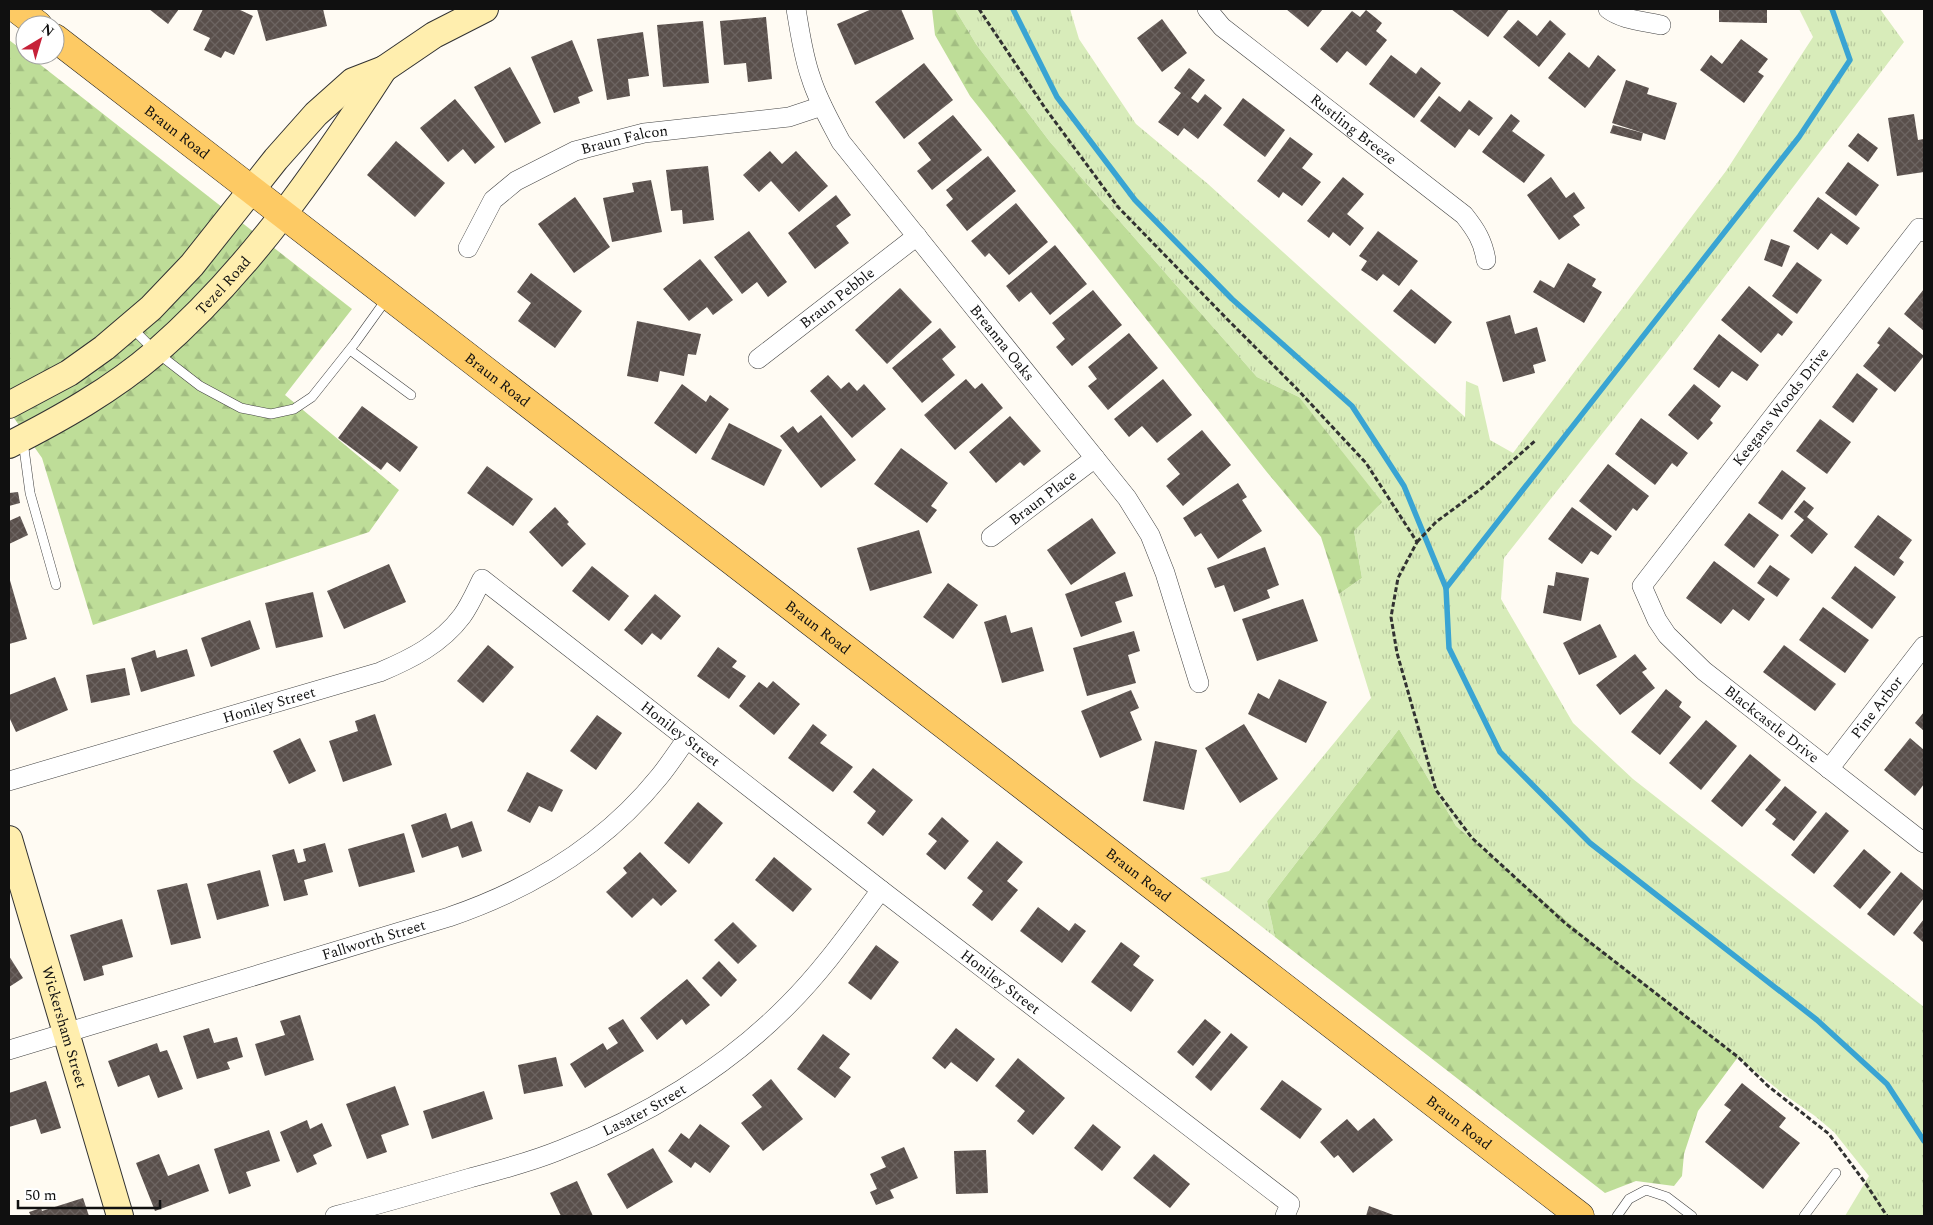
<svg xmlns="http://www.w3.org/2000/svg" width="1933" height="1225" viewBox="0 0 1933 1225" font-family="Spectral,serif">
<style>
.grass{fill:url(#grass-tufts)}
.forest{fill:url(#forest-firs)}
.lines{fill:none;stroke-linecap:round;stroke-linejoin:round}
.stream{stroke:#39a4d3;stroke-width:5.5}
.building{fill:url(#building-cross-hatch)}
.lane-casing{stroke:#434343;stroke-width:10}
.street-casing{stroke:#434343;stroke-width:20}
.secondary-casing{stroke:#323232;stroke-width:28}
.primary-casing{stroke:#212121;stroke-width:29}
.path{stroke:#323232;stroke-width:3;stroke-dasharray:5 2.5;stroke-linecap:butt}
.lane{stroke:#fff;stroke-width:9}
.street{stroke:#fff;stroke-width:19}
.secondary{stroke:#ffeeae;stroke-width:26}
.primary{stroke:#fdca64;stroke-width:28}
.labels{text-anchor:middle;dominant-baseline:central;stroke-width:5;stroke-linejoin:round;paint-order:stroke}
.street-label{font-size:15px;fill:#101010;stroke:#fff}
</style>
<defs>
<pattern id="grass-tufts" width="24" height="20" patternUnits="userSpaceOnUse" patternTransform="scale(1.25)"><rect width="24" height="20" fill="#d8ecba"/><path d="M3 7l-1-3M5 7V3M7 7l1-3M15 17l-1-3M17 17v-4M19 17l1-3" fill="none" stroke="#b8c99f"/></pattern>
<pattern id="forest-firs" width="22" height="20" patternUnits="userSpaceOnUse" patternTransform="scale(1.25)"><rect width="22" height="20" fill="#bedd98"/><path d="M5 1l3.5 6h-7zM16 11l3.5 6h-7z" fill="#a2bd82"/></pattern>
<pattern id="building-cross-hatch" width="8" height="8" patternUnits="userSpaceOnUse" patternTransform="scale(1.25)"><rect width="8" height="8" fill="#594f4b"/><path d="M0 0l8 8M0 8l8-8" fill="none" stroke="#6c6461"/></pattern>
</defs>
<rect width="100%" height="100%" fill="#fffbf3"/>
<!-- grass -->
<path class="grass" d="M955 9H1070L1079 39 1136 124 1208 184 1465 417 1466 381 1478 386 1490 440 1513 453 1726 171 1813 37 1799 9H1880L1904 42 1666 353 1504 558 1501 599 1573 723 1633 779 1924 1007V1216H1845L1869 1176 1834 1132 1815 1116 1785 1095 1593 943 1456 826 1399 729 1267 901 1275 937 1200 878 1229 871 1371 698 1339 594 1362 578 1354 531 1299 397 1257 377 1050 142 976 44Z"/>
<!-- forest -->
<g class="forest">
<path d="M932 9H955L976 44 1050 142 1257 377 1299 397 1382 502 1354 531 1362 578 1339 594 1321 537 1266 471 970 96 935 35Z"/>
<path d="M9 40 25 52V55H28L352 309 285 395 399 490 369 532 93 625 42 458 9 411Z"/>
<path d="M1399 729 1456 826 1593 943 1738 1057 1698 1111 1684 1154 1682 1176 1674 1186 1636 1181 1605 1193 1275 937 1267 901Z"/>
</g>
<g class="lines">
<!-- stream -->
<g class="stream">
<path d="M1013 9 1057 97 1135 200 1232 299 1352 406 1404 486 1446 588 1449 648 1500 752 1590 843 1817 1020 1887 1084 1924 1141"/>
<path d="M1446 588 1799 137 1850 60 1832 9"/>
</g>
</g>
<!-- building -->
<g class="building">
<path d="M149 9H179L168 24Z"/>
<path d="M203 9H238L253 16 234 55 225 51 221 58 204 50 210 38 193 30Z"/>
<path d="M257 9H323L327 26 266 41Z"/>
<path d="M872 9H901L914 39 855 65 837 24Z"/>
<path d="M1286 9H1323L1308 27Z"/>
<path d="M1451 9H1509L1488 37Z"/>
<path d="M1719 9H1767V23L1719 22Z"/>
<path d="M1366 10 1382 23 1376 31 1387 40 1366 66 1347 51 1337 63 1320 49 1352 11 1360 17Z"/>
<path d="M766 17 772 79 748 82 746 63 724 65 720 21Z"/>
<path d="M1162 19 1187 53 1162 72 1137 38Z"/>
<path d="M1518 20 1537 36 1550 20 1566 34 1539 67 1503 37Z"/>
<path d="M703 21 709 83 663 87 657 25Z"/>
<path d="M643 32 649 76 628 79 630 96 607 100 597 39Z"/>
<path d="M1741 39 1768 59 1758 72 1764 76 1744 103 1700 70 1711 55 1722 64Z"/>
<path d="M572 40 593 91 578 97 580 103 554 113 531 57Z"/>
<path d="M1569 52 1589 68 1598 55 1616 70 1585 108 1548 78Z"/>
<path d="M1391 55 1416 74 1421 67 1441 83 1414 118 1369 84Z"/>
<path d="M924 63 953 100 904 139 875 102Z"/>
<path d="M510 67 541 123 505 143 474 87Z"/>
<path d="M1189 68 1205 80 1191 98 1198 103 1205 94 1222 108 1198 139 1184 128 1178 136 1158 122 1181 93 1174 88Z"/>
<path d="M1626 80 1649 88 1647 94 1677 103 1665 140 1612 123Z"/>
<path d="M1439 96 1460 112 1469 100 1493 118 1479 136 1469 129 1455 148 1420 121Z"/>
<path d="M1243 98 1285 130 1265 157 1223 125Z"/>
<path d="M455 99 495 147 475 164 463 149 448 162 420 128Z"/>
<path d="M1511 114 1520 121 1512 131 1545 155 1524 183 1482 152Z"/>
<path d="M1914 114 1918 140 1924 139V172L1897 176 1888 118Z"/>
<path d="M953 115 982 150 932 190 917 171 931 160 918 143Z"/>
<path d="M1613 125 1643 133 1641 141 1610 133Z"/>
<path d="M1858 133 1878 148 1868 162 1848 146Z"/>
<path d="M1290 137 1313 154 1302 168 1321 182 1302 206 1283 192 1279 198 1257 181Z"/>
<path d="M396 141 445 183 415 217 367 175Z"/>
<path d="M770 151 782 164 796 151 828 186 799 212 771 181 759 192 743 175Z"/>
<path d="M988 156 1016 191 967 231 946 205 953 199 946 190Z"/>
<path d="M1848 162 1879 185 1856 216 1825 193Z"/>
<path d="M708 166 714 220 683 224 682 210 671 211 666 170Z"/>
<path d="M1343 177 1364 194 1347 214 1364 228 1350 246 1333 232 1329 238 1307 221Z"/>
<path d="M1551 177 1566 198 1574 192 1585 208 1573 216 1580 225 1559 240 1527 195Z"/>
<path d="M651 180 662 232 612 242 603 198 634 192 632 183Z"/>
<path d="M836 195 851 215 836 226 849 243 815 269 788 233Z"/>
<path d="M575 197 610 247 574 273 538 224Z"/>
<path d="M1818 197 1860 228 1847 245 1831 233 1818 250 1793 231Z"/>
<path d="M1016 203 1048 242 1009 275 989 253 985 257 971 241Z"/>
<path d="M749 231 787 282 768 297 757 282 742 294 714 257Z"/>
<path d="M1378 231 1418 261 1399 286 1383 274 1377 281 1361 270 1367 261 1359 256Z"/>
<path d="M1771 239 1790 246 1782 267 1764 260Z"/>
<path d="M1055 245 1087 284 1050 315 1031 292 1019 302 1006 286Z"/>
<path d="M700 259 733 300 713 315 707 307 689 321 663 289Z"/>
<path d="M1797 262 1822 280 1797 314 1772 296Z"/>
<path d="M1568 263 1596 279 1592 286 1602 292 1584 323 1533 292 1540 280 1554 288Z"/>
<path d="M531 273 582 311 555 348 518 321 531 303 517 292Z"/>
<path d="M1749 286 1793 322 1782 336 1778 333 1761 353 1721 320Z"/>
<path d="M900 288 932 322 887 364 855 330Z"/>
<path d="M1411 289 1452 322 1435 344 1393 311Z"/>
<path d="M1924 289V331L1904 314Z"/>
<path d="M1093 290 1122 325 1072 366 1056 347 1065 339 1052 323Z"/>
<path d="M1510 315 1515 334 1537 327 1546 361 1533 365 1535 373 1503 382 1486 322Z"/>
<path d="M637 321 701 334 696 355 688 354 684 376 660 371 658 382 627 376Z"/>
<path d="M1889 327 1924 356 1895 392 1863 366 1880 345 1877 343Z"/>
<path d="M940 328 956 347 942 359 955 375 922 403 892 368Z"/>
<path d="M1129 333 1158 368 1108 410 1088 386 1097 379 1088 367Z"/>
<path d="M1719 334 1759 365 1747 381 1732 371 1719 388 1693 369Z"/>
<path d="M1857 373 1878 389 1853 423 1832 407Z"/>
<path d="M828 375 841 389 849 382 857 391 864 384 886 409 852 438 810 391Z"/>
<path d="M966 379 975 389 982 383 1003 408 955 450 924 415Z"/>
<path d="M1163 379 1192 415 1157 443 1142 426 1129 437 1114 419Z"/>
<path d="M682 384 706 402 710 395 729 409 696 454 654 423Z"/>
<path d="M1694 384 1721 406 1710 420 1713 423 1698 440 1668 415Z"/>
<path d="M362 406 418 447 400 472 387 462 381 470 338 438Z"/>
<path d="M821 415 856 460 821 488 780 436 793 426 798 433Z"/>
<path d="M1010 416 1041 451 1024 466 1020 462 996 483 969 452Z"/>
<path d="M1641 418 1688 453 1677 467 1672 463 1655 485 1615 454Z"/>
<path d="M1820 419 1851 442 1827 474 1796 451Z"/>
<path d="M729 423 782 450 764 486 711 459Z"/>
<path d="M1202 430 1231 465 1183 506 1166 486 1180 474 1167 459Z"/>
<path d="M901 448 948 483 931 506 937 510 927 523 874 484Z"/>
<path d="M1608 464 1649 496 1637 511 1633 508 1616 531 1579 501Z"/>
<path d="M487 466 533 499 513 526 467 493Z"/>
<path d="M1782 470 1806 488 1782 520 1758 503Z"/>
<path d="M1238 483 1247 497 1242 500 1262 531 1218 559 1201 533 1195 537 1183 518Z"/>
<path d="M18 492 20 503 9 506V493Z"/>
<path d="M1804 500 1814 508 1807 517 1828 534 1812 554 1790 536 1804 520 1794 512Z"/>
<path d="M555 507 569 522 567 524 586 544 562 567 529 532Z"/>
<path d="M1572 507 1612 536 1598 555 1591 551 1582 564 1548 539Z"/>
<path d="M1749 513 1779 535 1754 568 1724 545Z"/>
<path d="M1878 515 1912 540 1899 558 1904 562 1894 576 1854 547Z"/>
<path d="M20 516 28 535 9 544V521Z"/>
<path d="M1092 518 1116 553 1071 585 1047 550Z"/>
<path d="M919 530 932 573 870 591 857 548Z"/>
<path d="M1265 547 1279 585 1267 590 1270 598 1234 612 1224 585 1215 588 1207 568Z"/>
<path d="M1714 561 1765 599 1749 621 1733 609 1721 624 1686 598Z"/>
<path d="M389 564 406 602 344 629 327 591Z"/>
<path d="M1770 565 1790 579 1777 597 1757 583Z"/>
<path d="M592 566 629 596 609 621 572 591Z"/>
<path d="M1855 566 1896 597 1872 629 1831 598Z"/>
<path d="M1125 572 1133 596 1115 602 1122 622 1081 637 1065 594Z"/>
<path d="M1556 572 1589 578 1581 621 1543 613 1548 585 1554 586Z"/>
<path d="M9 577 27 639 9 644Z"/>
<path d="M948 583 978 605 953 639 923 617Z"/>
<path d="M313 592 323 637 276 648 265 603Z"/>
<path d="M655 594 681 616 661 640 652 633 642 645 624 630Z"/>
<path d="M1303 599 1318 641 1257 661 1242 619Z"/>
<path d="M1823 607 1869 640 1845 673 1799 640Z"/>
<path d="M1006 615 1011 633 1032 627 1044 671 1002 683 984 622Z"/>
<path d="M250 620 260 649 211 667 201 638Z"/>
<path d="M1600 624 1617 657 1579 675 1563 643Z"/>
<path d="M1134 631 1140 651 1128 655 1136 683 1087 696 1073 648Z"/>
<path d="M488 645 514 667 483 703 457 681Z"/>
<path d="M1784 645 1836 684 1815 711 1763 672Z"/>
<path d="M718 647 737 661 732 667 746 676 729 699 697 676Z"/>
<path d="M187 649 195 676 141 692 131 658 155 650 157 658Z"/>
<path d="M1635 654 1647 669 1642 672 1655 688 1620 715 1596 685Z"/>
<path d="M125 668 130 695 91 703 86 675Z"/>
<path d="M55 677 68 710 16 732 9 717V695Z"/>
<path d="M1279 679 1327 702 1306 743 1248 714 1258 693 1269 699Z"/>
<path d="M773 681 800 704 774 735 739 706 759 682 767 688Z"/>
<path d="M1666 689 1682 702 1679 707 1691 717 1660 755 1631 732Z"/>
<path d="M1131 690 1139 708 1130 712 1142 740 1100 758 1081 711Z"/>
<path d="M1924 712V731L1915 723Z"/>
<path d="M375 714 392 765 343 782 329 741 358 731 355 721Z"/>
<path d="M597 715 622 733 596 770 570 751Z"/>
<path d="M1706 720 1737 746 1701 790 1669 763Z"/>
<path d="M813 724 827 735 820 743 853 767 833 792 788 758Z"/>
<path d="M1244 724 1278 779 1240 803 1205 748Z"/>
<path d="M300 738 316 771 289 784 273 751Z"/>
<path d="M1910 738 1924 750V784L1915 796 1884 770Z"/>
<path d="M1155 741 1197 750 1184 810 1143 801Z"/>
<path d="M1750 754 1781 780 1742 827 1711 801Z"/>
<path d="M873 768 913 800 883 836 867 823 876 811 853 792Z"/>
<path d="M527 772 563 790 552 812 539 806 530 823 507 811Z"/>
<path d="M1785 786 1817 812 1794 841 1772 824 1776 819 1765 810Z"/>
<path d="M698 802 723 823 689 864 664 843Z"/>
<path d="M1826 812 1849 831 1814 874 1791 855Z"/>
<path d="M446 813 451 829 472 821 482 851 462 858 458 846 422 858 411 825Z"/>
<path d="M942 817 969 841 945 870 926 854 937 841 928 834Z"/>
<path d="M404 833 415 872 359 887 348 849Z"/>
<path d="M997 841 1023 862 1007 881 1018 890 992 921 972 905 983 891 967 878Z"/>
<path d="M325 843 333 872 304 880 308 895 284 901 272 855 294 849 298 863 306 861 303 849Z"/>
<path d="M1864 849 1891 872 1860 909 1833 886Z"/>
<path d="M640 852 677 891 661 906 653 898 632 918 606 892 627 873 623 868Z"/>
<path d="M774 857 812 889 793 912 755 880Z"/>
<path d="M260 870 269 906 217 920 207 884Z"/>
<path d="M1901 872 1924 891V898L1894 936 1867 914Z"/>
<path d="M187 883 201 938 171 945 157 890Z"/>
<path d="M1038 907 1069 931 1075 923 1086 931 1062 963 1020 931Z"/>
<path d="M122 919 133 957 102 966 104 975 84 981 70 935Z"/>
<path d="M1924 919V943L1913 933Z"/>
<path d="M733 922 757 946 738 964 714 940Z"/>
<path d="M1121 942 1140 956 1133 965 1154 980 1131 1012 1091 982Z"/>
<path d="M876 945 899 962 871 1000 848 983Z"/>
<path d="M9 956 23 978 9 987Z"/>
<path d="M719 961 737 980 721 997 702 978Z"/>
<path d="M687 979 710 1005 686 1025 682 1019 657 1040 640 1018Z"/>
<path d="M300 1015 314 1060 265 1076 255 1044 285 1035 280 1021Z"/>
<path d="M623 1019 644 1051 585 1088 570 1064 603 1043 607 1050 618 1043 608 1028Z"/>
<path d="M1205 1019 1221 1032 1193 1066 1177 1052Z"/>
<path d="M209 1028 214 1043 237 1037 243 1057 227 1062 230 1069 197 1079 183 1036Z"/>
<path d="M956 1028 995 1059 977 1082 951 1062 945 1069 932 1058Z"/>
<path d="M1231 1033 1248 1047 1211 1091 1195 1077Z"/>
<path d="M823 1034 850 1054 839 1068 851 1077 835 1098 797 1069Z"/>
<path d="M157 1043 160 1052 167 1050 183 1089 158 1098 149 1075 118 1087 108 1061Z"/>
<path d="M556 1057 563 1086 524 1094 518 1065Z"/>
<path d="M1018 1058 1065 1098 1033 1135 1017 1121 1025 1111 995 1086Z"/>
<path d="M771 1079 803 1119 763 1151 741 1123 762 1107 752 1095Z"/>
<path d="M1282 1080 1322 1109 1300 1139 1260 1109Z"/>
<path d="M46 1081 61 1128 41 1134 36 1119 9 1127V1093Z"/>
<path d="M1742 1083 1786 1118 1779 1127 1800 1143 1763 1189 1705 1142 1731 1110 1724 1105Z"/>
<path d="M395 1086 409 1125 381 1135 387 1152 367 1159 346 1104Z"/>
<path d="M484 1091 493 1119 432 1139 423 1111Z"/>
<path d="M1374 1118 1393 1140 1353 1173 1338 1155 1334 1158 1320 1142 1347 1119 1358 1131Z"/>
<path d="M307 1120 310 1129 322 1123 332 1146 313 1155 317 1164 297 1173 280 1132Z"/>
<path d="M700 1124 730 1146 710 1173 695 1162 691 1168 668 1151 681 1133 689 1139Z"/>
<path d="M1093 1124 1121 1147 1102 1171 1074 1148Z"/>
<path d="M269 1130 280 1161 246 1172 251 1186 229 1194 214 1149Z"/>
<path d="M904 1147 918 1178 890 1190 894 1198 876 1205 870 1192 877 1189 870 1174 886 1167 881 1157Z"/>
<path d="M653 1148 673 1182 627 1209 607 1174Z"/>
<path d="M986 1150 988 1193 956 1194 954 1151Z"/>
<path d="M159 1154 168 1176 199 1164 209 1191 155 1211 136 1163Z"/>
<path d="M1154 1154 1190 1184 1170 1208 1133 1178Z"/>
<path d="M577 1181 593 1216H561L550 1193Z"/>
<path d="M83 1198 89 1216H31L29 1212 41 1208 42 1211Z"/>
<path d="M1369 1206 1396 1216H1366Z"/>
</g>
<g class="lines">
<!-- lane casing -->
<g class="lane-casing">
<g id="lane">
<path d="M132 328 156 352 200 386 241 408 271 414 294 409 312 397 355 343 388 297"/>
<path d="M350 350 411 395"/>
<path d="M23 441 30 493 56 585"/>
<path d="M1617 1216 1629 1199 1646 1190 1667 1197 1692 1216"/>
<path d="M1804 1216 1836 1173"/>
</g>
</g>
<!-- street casing -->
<g class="street-casing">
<g id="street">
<path id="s1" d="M796 9C800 32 803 56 811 78 818 101 830 121 841 142L1127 498 1150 535 1165 573 1199 683"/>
<path id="s2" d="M1207 9 1222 27 1464 215C1476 230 1483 241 1486 260"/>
<path d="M1608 9C1622 20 1644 21 1661 25"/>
<path id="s3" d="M1924 232 1919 228 1642 586 1657 620 1667 635 1704 671 1924 843"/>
<path id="s4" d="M468 248 493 200 516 181 575 151 644 133 789 117 822 106"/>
<path id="s5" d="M758 359 917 236"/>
<path id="s6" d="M991 537 1095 458"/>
<path id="s7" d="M1829 769 1924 646"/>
<path id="s8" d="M9 781 380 672C411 659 441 644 462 616 470 605 476 591 482 579L881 890 1290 1204 1285 1216"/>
<path id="s9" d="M9 1050 449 917C531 889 604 845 659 777 669 765 677 752 686 740"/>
<path id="s10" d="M335 1216C380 1204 425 1191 470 1178 500 1170 531 1162 560 1150 643 1118 725 1069 788 1005 823 970 851 930 881 890"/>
</g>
</g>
<!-- secondary casing -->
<g class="secondary-casing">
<g id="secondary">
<path d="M9 405 69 373 104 348 151 308 192 265 276 159 316 114 353 81 384 69 434 35 485 9"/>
<path id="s11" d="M9 445C60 419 112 390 156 352 248 272 318 171 384 69"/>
<path id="s12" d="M9 839 120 1216"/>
</g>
</g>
<!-- primary casing -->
<g class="primary-casing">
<g id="primary">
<path d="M17 9 38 25"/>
<path id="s13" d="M55 38 1580 1216"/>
</g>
</g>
<!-- path -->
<g class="path">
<path d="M979 9 1045 108 1118 207 1228 320 1297 389 1366 463 1417 542 1398 578 1391 617 1397 653 1436 790 1472 838 1565 923 1738 1057 1768 1086 1829 1134 1866 1184 1887 1216"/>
<path d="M1417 542 1436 522 1482 488 1536 440"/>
</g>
<!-- lane -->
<use href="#lane" class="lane"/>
<!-- street -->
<use href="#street" class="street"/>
<!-- secondary -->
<use href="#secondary" class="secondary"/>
<!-- primary -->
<use href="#primary" class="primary"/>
</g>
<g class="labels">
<!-- street labels -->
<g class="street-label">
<text stroke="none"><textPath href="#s2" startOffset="190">Rustling Breeze</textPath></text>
<text stroke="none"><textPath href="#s13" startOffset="154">Braun Road</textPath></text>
<text stroke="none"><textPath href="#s4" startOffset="201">Braun Falcon</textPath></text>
<text stroke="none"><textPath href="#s11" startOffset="269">Tezel Road</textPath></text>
<text stroke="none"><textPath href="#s5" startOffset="100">Braun Pebble</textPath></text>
<text stroke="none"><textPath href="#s1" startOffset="399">Breanna Oaks</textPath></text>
<text stroke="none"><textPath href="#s13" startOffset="559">Braun Road</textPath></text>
<text transform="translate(1781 407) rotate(-52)">Keegans Woods Drive</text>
<text stroke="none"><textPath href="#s6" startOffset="65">Braun Place</textPath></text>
<text stroke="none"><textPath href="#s13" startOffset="964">Braun Road</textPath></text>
<text stroke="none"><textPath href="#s8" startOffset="271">Honiley Street</textPath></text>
<text stroke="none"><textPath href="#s7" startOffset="78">Pine Arbor</textPath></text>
<text stroke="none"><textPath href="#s3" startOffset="652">Blackcastle Drive</textPath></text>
<text stroke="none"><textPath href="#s8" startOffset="781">Honiley Street</textPath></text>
<text stroke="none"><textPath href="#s13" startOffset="1369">Braun Road</textPath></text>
<text stroke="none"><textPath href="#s9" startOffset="381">Fallworth Street</textPath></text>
<text stroke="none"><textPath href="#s8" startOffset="1186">Honiley Street</textPath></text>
<text stroke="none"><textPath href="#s12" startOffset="196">Wickersham Street</textPath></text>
<text stroke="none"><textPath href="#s10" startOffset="328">Lasater Street</textPath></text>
<text stroke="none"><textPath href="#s13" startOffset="1774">Braun Road</textPath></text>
</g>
</g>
<!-- border -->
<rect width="1933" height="1225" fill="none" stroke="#101010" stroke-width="20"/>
<!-- north arrow -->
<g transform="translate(40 40) rotate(38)"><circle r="24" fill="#ffffff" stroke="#9f9f9f"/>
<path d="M0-4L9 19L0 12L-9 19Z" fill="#c62138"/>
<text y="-8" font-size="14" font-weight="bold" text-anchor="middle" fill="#101010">N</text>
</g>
<!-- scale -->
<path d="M18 1200v8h142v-8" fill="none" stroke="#101010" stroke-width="2.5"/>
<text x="25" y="1200" font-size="15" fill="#101010" stroke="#ffffff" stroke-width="4" paint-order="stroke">50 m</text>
</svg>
